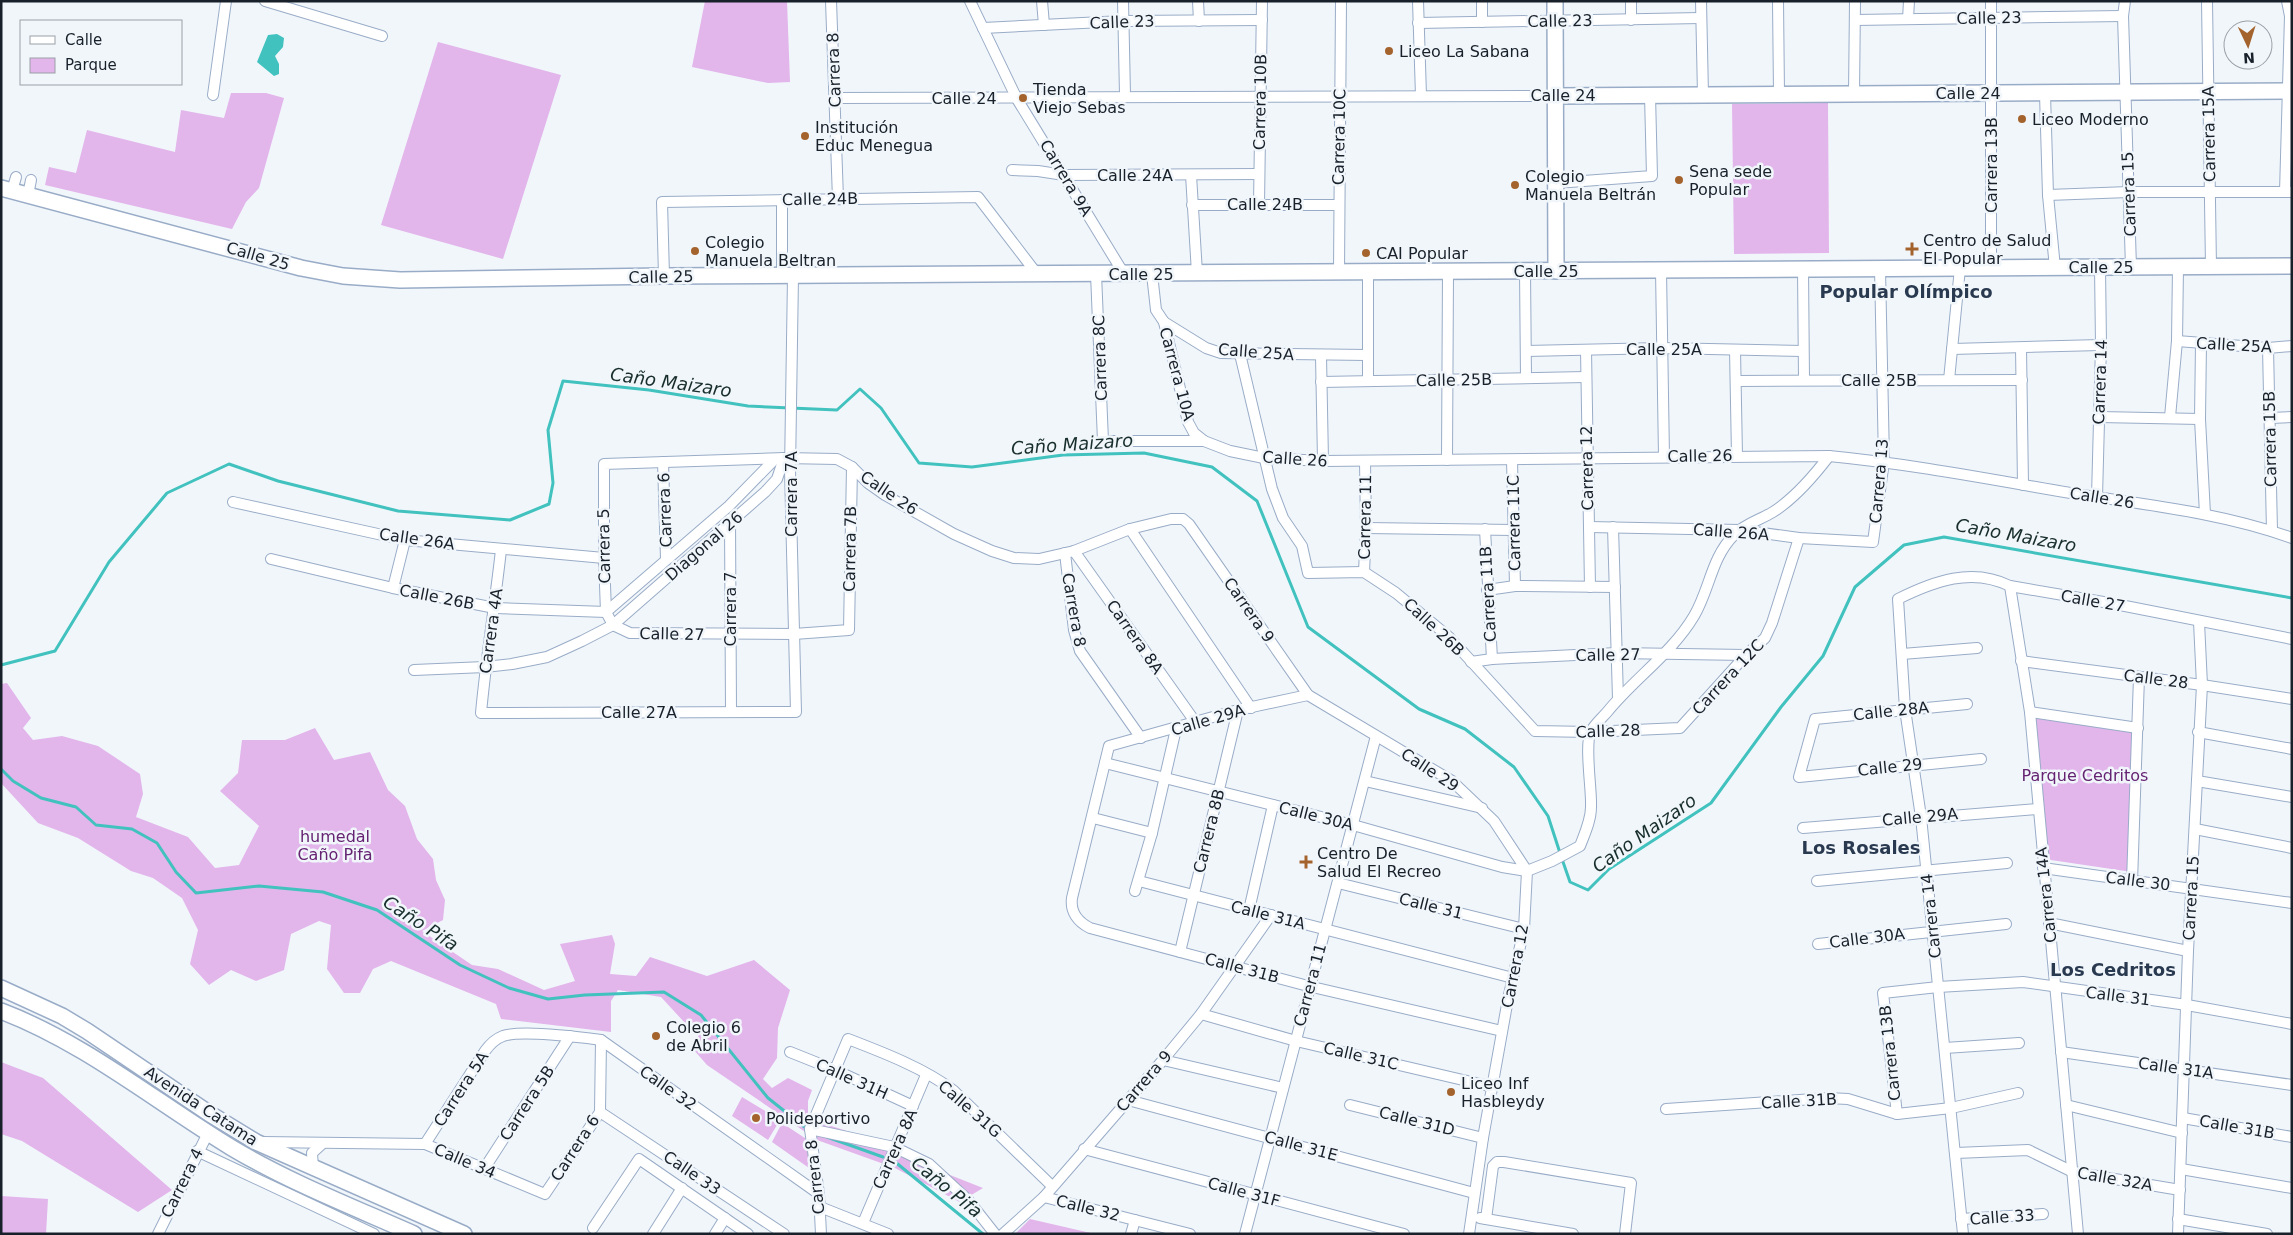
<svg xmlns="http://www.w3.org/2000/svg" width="2293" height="1235" viewBox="0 0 2293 1235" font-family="'DejaVu Sans',sans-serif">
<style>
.green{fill:#e2b5eb}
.water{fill:#41c2be}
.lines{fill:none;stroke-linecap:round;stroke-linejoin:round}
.stream{stroke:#41c2be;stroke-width:3}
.street-casing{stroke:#99acc7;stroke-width:12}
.secondary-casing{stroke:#99acc7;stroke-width:18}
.street{stroke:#fff;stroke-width:10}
.secondary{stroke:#fff;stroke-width:15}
.poi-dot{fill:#a4632d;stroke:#f1f6fb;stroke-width:2}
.labels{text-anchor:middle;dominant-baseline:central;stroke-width:5;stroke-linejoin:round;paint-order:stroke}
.street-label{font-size:16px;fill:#18202a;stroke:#f1f6fb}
.poi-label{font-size:16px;fill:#18202a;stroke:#f1f6fb;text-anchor:start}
.park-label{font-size:16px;fill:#652372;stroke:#f1f6fb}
.neighbourhood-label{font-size:18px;font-weight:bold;fill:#29394f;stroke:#f1f6fb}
.water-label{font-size:18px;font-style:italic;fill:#182e2d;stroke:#f1f6fb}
</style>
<rect width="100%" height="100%" fill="#f1f6fb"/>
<!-- green -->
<g class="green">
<path d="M705 1H787L790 82 768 83 692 67Z"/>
<path d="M438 42 561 75 503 259 381 225Z"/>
<path d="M231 93H266L284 98 259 188 246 202 232 229 45 185 49 167 76 173 87 130 175 152 181 110 224 118Z"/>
<path d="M1828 103 1829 253 1734 254 1732 104Z"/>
<path d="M7 683 31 718 23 728 33 740 62 736 98 746 140 774 143 794 136 817 188 837 215 868 239 865 259 826 220 791 238 773 242 740H285L315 728 334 760 370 752 388 790 405 806 417 839 433 859 436 880 445 900 443 920 422 931 472 965 498 969 544 990 575 981 560 944 612 935 615 944 610 974 636 976 650 957 707 976 754 960 790 990 778 1028 777 1058 763 1079 772 1088 788 1078 812 1090 808 1101V1115L816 1121 921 1155 950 1175 983 1188 968 1197 973 1209 895 1168 817 1140 707 1065 693 1049 699 1034 685 1023 661 997 618 990 611 1001V1032L501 1019 496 1004 391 961 373 969 360 993H344L327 969 331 925 319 921 291 934 284 970 256 981 231 970 209 985 190 964 198 930 182 898 153 878 131 871 78 838 38 823 1 783V684Z"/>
<path d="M2030 713 2136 730 2132 872 2044 859Z"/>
<path d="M1 1062 43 1078 172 1190 138 1212 22 1141 1 1134Z"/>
<path d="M742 1097 780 1120 768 1140 732 1116Z"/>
<path d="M782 1123 814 1144 819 1175 772 1142Z"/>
<path d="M1 1196 48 1199 46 1234H1Z"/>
<path d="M1030 1219 1095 1234H1015Z"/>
</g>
<!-- water -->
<path class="water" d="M277 34 284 38 283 47 275 56 279 64V74L274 76 257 62 268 35Z"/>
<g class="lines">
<!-- stream -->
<g class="stream">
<path d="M1 665 55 651 109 562 167 493 229 464 278 481 398 511 510 520 549 504 553 483 548 430 563 381 649 390 748 406 837 410 860 389 881 408 919 463 972 467 1063 455 1144 453 1212 467 1257 501 1308 627 1419 709 1465 729 1514 767 1548 816 1560 853"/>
<path d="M1 769 13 781 41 798 76 807 96 825 132 829 157 843 176 872 196 893 259 886 323 892 377 910 460 965 509 988 548 999 585 995 664 992 701 1015 768 1098 807 1129"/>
<path d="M1562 859 1570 882 1588 890 1609 869 1711 803 1781 707 1823 656 1855 587 1904 545 1944 537 2292 598"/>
<path d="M827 1137 883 1157"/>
<path d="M894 1161 983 1234"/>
</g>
<!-- street casing -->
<g class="street-casing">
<g id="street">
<path d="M265 1 382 36"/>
<path d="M831 1 838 199"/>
<path d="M970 1 1017 99 1124 274"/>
<path d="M1042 1 1044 25"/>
<path d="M1123 1 1125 95"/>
<path d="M1198 1 1199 21"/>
<path d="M1418 1 1421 96"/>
<path d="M1701 1 1703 95"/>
<path d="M1778 1 1779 94"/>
<path d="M2125 1 2123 16 2131 267"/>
<path d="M2207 1 2211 267"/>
<path d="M1908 19 1909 1"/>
<path d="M1631 20V1"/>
<path d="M1855 20 2123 16"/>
<path d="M1482 22V1"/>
<path d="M1418 23 1701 18"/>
<path d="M983 28 1123 21 1262 20"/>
<path d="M1854 94 1855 1"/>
<path d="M2045 94 2048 195 2055 268"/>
<path d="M213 95 226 1"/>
<path d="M835 98 1555 96"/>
<path d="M1012 170 1038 171 1064 175 1259 174"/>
<path d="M1191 175 1197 273"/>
<path d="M1556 183 1652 176 1650 95"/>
<path d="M12 191 16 177"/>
<path d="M2285 192 2290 16 2287 1"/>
<path d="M28 195 31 180"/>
<path d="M2048 195 2129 192H2292"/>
<path d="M782 200V276"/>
<path d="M1259 204 1262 1"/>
<path d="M1192 205H1338"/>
<path d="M1991 268V1"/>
<path d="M1803 269 1804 380"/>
<path d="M1661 270 1664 457"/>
<path d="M1525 271 1526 378"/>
<path d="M1339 272 1341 1"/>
<path d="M1096 274 1103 441H1204L1230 451 1264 458 1323 461 1829 456C1912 464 1994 480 2076 494 2148 505 2223 513 2292 538"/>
<path d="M1152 274 1156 310 1164 322 1188 422 1194 433 1204 441"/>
<path d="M664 276 662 202 978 197 1037 274"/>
<path d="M1164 322 1206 348 1221 353 1367 355"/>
<path d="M2177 341 2268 348 2292 346"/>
<path d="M2201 343 2200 419 2205 514"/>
<path d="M2021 348 2023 485"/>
<path d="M2268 348 2272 531"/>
<path d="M1952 349 2101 345"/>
<path d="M1586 350 1590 587"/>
<path d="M1735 350 1737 456"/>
<path d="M1526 351 1662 348 1803 351"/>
<path d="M1240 354 1272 489 1283 518 1302 546 1308 573 1364 572 1396 593 1449 637 1535 731 1590 732 1680 728 1746 655 1765 638 1772 623 1799 538"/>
<path d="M1321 356 1323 461"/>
<path d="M1949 380 1960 268"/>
<path d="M1368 381V272"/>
<path d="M1737 381 2022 380"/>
<path d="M1321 382 1586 377"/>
<path d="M2099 417 2200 419"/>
<path d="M2170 417 2177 341 2178 267"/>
<path d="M2270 418 2292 417"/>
<path d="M1447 460 1448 272"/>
<path d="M1512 460 1515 586"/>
<path d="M663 462 666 559"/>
<path d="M2097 497 2101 345 2100 267"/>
<path d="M233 502 405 540 604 558"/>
<path d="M730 519 731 712"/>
<path d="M1589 527 1740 530 1799 538 1873 542 1884 461 1880 269"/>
<path d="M1613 527 1618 699"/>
<path d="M1366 528 1514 530"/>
<path d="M1130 529 1251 708"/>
<path d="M1485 529 1492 659"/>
<path d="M501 550C495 604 486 658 481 713L796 712 790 470 793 276"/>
<path d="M1074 551 1196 723"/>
<path d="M1065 553 1074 630 1080 651 1141 738"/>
<path d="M271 559 393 588 495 608 606 612 729 506 774 460"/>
<path d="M1364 572 1366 528 1365 461"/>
<path d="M2010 586 2030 712 2078 1234"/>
<path d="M393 588 405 540"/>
<path d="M1487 590 1515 586 1615 587"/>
<path d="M613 625 606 612 604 558V464L784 458 837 459 852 467 868 483 885 495 954 534 992 551 1014 558 1039 559 1074 551 1130 529 1171 519H1183L1189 524 1308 695 1452 781 1494 821 1527 871"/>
<path d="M613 625 630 633 794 634 849 630 852 467"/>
<path d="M1902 654 1977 648"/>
<path d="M2021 661 2202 685 2292 699"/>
<path d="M1471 662 1492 659 1617 653 1746 655"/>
<path d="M414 670 485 667 512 664 547 657 582 641 613 625 765 492 777 479 784 458"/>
<path d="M1308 695 1238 710 1109 746 1072 898C1070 912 1078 922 1090 928L1308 986 1502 1031"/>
<path d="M1967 704 1815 719 1799 777 1981 759"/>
<path d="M2030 712 2138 728"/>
<path d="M2198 732 2292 749"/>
<path d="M1105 763 1353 825 1502 867 1527 871 1552 861 1580 846C1585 833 1591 820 1591 807 1592 790 1584 744 1591 731 1595 724 1603 717 1608 711 1635 678 1672 653 1694 616 1710 589 1711 558 1734 535 1744 524 1760 520 1773 512 1795 498 1813 477 1829 456"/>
<path d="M1365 781 1482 808"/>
<path d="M2197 781 2292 797"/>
<path d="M1093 818 1152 833"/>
<path d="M1803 828 2038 809"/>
<path d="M2195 829 2292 848"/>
<path d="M2043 868 2292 903"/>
<path d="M1139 881 1513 978"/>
<path d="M1817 881 2007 863"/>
<path d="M2132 882 2139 677"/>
<path d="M1338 883 1524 929"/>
<path d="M1135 891 1152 833 1176 729"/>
<path d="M1249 910 1273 805"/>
<path d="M2049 923 2188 951"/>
<path d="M1818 944 2006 924"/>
<path d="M1180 952 1238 710"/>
<path d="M1201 1014 1296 1041 1493 1087"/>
<path d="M1945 1048 2019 1043"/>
<path d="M790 1052 835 1070 913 1106"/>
<path d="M2061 1052 2292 1085"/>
<path d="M1163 1060 1283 1088"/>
<path d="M1128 1100 1474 1193"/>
<path d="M1350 1105 1483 1138"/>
<path d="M2066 1105 2182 1133"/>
<path d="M1666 1109 1828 1098 1848 1099 1897 1114 1951 1108 2018 1093"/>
<path d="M600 1112 784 1234"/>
<path d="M1897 1114 1883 993 1938 987 2023 982 2187 1005 2292 1024"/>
<path d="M2183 1118 2292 1137"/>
<path d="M810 1129 894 1147 929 1164 969 1201 995 1234"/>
<path d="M262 1142 425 1144 545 1194 600 1112 601 1040"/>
<path d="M425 1144 485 1051C490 1044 495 1039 503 1036 521 1030 579 1037 601 1040L819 1194"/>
<path d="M1084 1149 1404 1234"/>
<path d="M197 1151 374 1234"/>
<path d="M1956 1153 2028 1150 2073 1172 2180 1190"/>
<path d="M313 1168 312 1153 323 1143"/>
<path d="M484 1169 570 1036"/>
<path d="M2181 1169 2292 1188"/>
<path d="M1044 1197 1190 1234"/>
<path d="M820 1207 888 1234"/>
<path d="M1480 1218 1573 1234"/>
<path d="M1486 1219 1493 1166 1497 1162H1504L1631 1183 1625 1234"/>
<path d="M1961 1219 2043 1214"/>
<path d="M2178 1219 2267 1234"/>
<path d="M863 1223 926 1075"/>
<path d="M593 1228 639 1159 748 1234"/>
<path d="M158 1234 208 1133"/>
<path d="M653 1234 682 1188"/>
<path d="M715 1234 725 1218"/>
<path d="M821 1234 819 1194 810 1129 848 1039C882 1052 926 1069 954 1091L1052 1186"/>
<path d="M1003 1234 1044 1197 1163 1060 1201 1014 1271 915"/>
<path d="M1131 1234 1135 1220"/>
<path d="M1245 1234 1376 736"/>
<path d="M1469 1234 1483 1138 1508 999 1524 929 1527 871"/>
<path d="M1963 1234 1921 817 1905 709 1898 599C1934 581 1972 567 2010 586L2115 604 2292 639"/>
<path d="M2178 1234 2188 951 2202 685 2199 622"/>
</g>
</g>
<!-- secondary casing -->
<g class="secondary-casing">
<g id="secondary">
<path d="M1555 1 1556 271"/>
<path d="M1555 96 2292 91"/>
<path d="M1 188 301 268 343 276 400 280 664 276 2292 266"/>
<path d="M1 988 62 1016 87 1031 210 1114 256 1142 464 1234"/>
<path d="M1 1011C85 1043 156 1102 232 1148 289 1182 353 1207 414 1234"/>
</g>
</g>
<!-- street -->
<use href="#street" class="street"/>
<!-- secondary -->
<use href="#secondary" class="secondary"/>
</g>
<!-- markers -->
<g class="poi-dot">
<circle cx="1389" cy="51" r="5"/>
<circle cx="1023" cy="98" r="5"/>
<circle cx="2022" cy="119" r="5"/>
<circle cx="805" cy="136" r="5"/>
<circle cx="1679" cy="180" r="5"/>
<circle cx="1515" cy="185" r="5"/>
<path d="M1909.5 241.5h5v5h5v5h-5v5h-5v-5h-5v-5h5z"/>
<circle cx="695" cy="251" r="5"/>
<circle cx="1366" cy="253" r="5"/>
<path d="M1303.5 854.5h5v5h5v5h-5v5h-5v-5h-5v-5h5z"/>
<circle cx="656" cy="1036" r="5"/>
<circle cx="1451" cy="1092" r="5"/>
<circle cx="756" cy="1118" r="5"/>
</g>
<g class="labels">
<!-- street labels -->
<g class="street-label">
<text transform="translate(1989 18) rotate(-1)">Calle 23</text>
<text transform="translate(1560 21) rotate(-1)">Calle 23</text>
<text transform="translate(1122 22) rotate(-2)">Calle 23</text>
<text transform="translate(834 70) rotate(-92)">Carrera 8</text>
<text x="1968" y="93">Calle 24</text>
<text x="1563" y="95">Calle 24</text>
<text x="964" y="98">Calle 24</text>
<text transform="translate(1260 102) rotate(-89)">Carrera 10B</text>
<text transform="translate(2209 134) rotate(-91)">Carrera 15A</text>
<text transform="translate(1339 137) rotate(-89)">Carrera 10C</text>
<text transform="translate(1991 165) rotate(-90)">Carrera 13B</text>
<text x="1135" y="175">Calle 24A</text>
<text transform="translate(1066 178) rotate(59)">Carrera 9A</text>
<text transform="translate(2129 194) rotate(-92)">Carrera 15</text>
<text transform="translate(820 199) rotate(-1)">Calle 24B</text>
<text x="1265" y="204">Calle 24B</text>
<text transform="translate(258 256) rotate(16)">Calle 25</text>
<text x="2101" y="267">Calle 25</text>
<text x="1546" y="271">Calle 25</text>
<text x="1141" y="274">Calle 25</text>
<text transform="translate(661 277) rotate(-1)">Calle 25</text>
<text transform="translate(2234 345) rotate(3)">Calle 25A</text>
<text x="1664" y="349">Calle 25A</text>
<text transform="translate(1256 352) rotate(4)">Calle 25A</text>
<text transform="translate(1100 358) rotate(-92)">Carrera 8C</text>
<text transform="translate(1177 374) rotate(75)">Carrera 10A</text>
<text transform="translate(1454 380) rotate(-1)">Calle 25B</text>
<text x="1879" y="380">Calle 25B</text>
<text transform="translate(2100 382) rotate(-88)">Carrera 14</text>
<text transform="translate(2270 439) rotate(-91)">Carrera 15B</text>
<text transform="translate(1700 456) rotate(-1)">Calle 26</text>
<text transform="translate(1295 459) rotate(4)">Calle 26</text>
<text transform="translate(1587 468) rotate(-91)">Carrera 12</text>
<text transform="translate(1879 481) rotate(-85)">Carrera 13</text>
<text transform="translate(889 493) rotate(34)">Calle 26</text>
<text transform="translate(791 494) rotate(-90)">Carrera 7A</text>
<text transform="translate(2102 498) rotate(9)">Calle 26</text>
<text transform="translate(665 510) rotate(-92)">Carrera 6</text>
<text transform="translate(1365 517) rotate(-89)">Carrera 11</text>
<text transform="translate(1514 523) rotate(-91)">Carrera 11C</text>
<text transform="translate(1731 532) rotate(4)">Calle 26A</text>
<text transform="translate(417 539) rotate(8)">Calle 26A</text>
<text transform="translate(604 546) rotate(-91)">Carrera 5</text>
<text transform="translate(704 546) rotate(-41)">Diagonal 26</text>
<text transform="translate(850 549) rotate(-89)">Carrera 7B</text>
<text transform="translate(1488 594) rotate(-93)">Carrera 11B</text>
<text transform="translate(437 597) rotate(11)">Calle 26B</text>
<text transform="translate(2093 601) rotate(10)">Calle 27</text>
<text transform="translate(730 609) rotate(-90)">Carrera 7</text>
<text transform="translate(1074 610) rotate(80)">Carrera 8</text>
<text transform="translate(1249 610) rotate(55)">Carrera 9</text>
<text transform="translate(1434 627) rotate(43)">Calle 26B</text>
<text transform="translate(491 631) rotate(-82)">Carrera 4A</text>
<text transform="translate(672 634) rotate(1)">Calle 27</text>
<text transform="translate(1135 637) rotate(55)">Carrera 8A</text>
<text transform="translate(1608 655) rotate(-1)">Calle 27</text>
<text transform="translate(1728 677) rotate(-47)">Carrera 12C</text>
<text transform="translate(2156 679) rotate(7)">Calle 28</text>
<text transform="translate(1891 711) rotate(-6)">Calle 28A</text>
<text x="639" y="712">Calle 27A</text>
<text transform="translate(1208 720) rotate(-16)">Calle 29A</text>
<text transform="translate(1608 731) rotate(-2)">Calle 28</text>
<text transform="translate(1890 767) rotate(-6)">Calle 29</text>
<text transform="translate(1430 770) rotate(33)">Calle 29</text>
<text transform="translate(1316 816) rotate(14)">Calle 30A</text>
<text transform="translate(1920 817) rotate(-5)">Calle 29A</text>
<text transform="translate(1209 831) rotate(-76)">Carrera 8B</text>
<text transform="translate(2138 881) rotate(7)">Calle 30</text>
<text transform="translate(2046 895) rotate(-96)">Carrera 14A</text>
<text transform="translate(2191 898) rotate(-87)">Carrera 15</text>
<text transform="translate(1431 906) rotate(14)">Calle 31</text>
<text transform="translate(1268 915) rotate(14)">Calle 31A</text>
<text transform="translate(1931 916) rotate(-96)">Carrera 14</text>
<text transform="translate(1867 938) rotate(-7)">Calle 30A</text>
<text transform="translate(1515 966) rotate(-79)">Carrera 12</text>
<text transform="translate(1242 968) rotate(15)">Calle 31B</text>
<text transform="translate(1310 985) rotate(-75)">Carrera 11</text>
<text transform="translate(2118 996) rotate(7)">Calle 31</text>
<text transform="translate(1890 1053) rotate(-96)">Carrera 13B</text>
<text transform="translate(1361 1056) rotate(13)">Calle 31C</text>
<text transform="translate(2176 1068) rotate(8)">Calle 31A</text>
<text transform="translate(852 1079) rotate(24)">Calle 31H</text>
<text transform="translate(1144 1081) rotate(-49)">Carrera 9</text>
<text transform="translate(668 1088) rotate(35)">Calle 32</text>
<text transform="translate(461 1089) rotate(-57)">Carrera 5A</text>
<text transform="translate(1799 1101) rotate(-3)">Calle 31B</text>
<text transform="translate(527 1103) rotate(-57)">Carrera 5B</text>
<text transform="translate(201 1106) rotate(33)">Avenida Catama</text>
<text transform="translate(970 1109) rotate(41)">Calle 31G</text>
<text transform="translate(1417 1121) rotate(14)">Calle 31D</text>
<text transform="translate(2237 1127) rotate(10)">Calle 31B</text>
<text transform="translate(1301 1146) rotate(15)">Calle 31E</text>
<text transform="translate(575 1148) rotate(-57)">Carrera 6</text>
<text transform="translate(895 1149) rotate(-66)">Carrera 8A</text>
<text transform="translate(465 1161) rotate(23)">Calle 34</text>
<text transform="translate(692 1173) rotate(34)">Calle 33</text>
<text transform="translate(815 1177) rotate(-96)">Carrera 8</text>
<text transform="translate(2115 1179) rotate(10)">Calle 32A</text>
<text transform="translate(182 1183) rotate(-64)">Carrera 4</text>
<text transform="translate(1244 1192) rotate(15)">Calle 31F</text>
<text transform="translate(1088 1208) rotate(14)">Calle 32</text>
<text transform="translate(2002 1217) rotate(-4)">Calle 33</text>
</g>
<!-- poi labels -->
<g class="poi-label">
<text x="1399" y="51">Liceo La Sabana</text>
<text x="1033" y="89">Tienda<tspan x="1033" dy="18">Viejo Sebas</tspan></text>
<text x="2032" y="119">Liceo Moderno</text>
<text x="815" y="127">Institución<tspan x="815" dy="18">Educ Menegua</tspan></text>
<text x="1689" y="171">Sena sede<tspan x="1689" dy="18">Popular</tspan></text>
<text x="1525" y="176">Colegio<tspan x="1525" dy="18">Manuela Beltrán</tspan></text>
<text x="1923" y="240">Centro de Salud<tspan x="1923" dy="18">El Popular</tspan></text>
<text x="705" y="242">Colegio<tspan x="705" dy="18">Manuela Beltran</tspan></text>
<text x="1376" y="253">CAI Popular</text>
<text x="1317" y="853">Centro De<tspan x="1317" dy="18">Salud El Recreo</tspan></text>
<text x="666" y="1027">Colegio 6<tspan x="666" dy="18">de Abril</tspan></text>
<text x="1461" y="1083">Liceo Inf<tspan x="1461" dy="18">Hasbleydy</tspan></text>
<text x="766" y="1118">Polideportivo</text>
</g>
<!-- park labels -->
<g class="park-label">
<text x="2085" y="775">Parque Cedritos</text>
<text x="335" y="836">humedal<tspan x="335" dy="18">Caño Pifa</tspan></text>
</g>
<!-- neighbourhood labels -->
<g class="neighbourhood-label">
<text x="1906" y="291">Popular Olímpico</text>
<text x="1861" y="847">Los Rosales</text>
<text x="2113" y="969">Los Cedritos</text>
</g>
<!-- water labels -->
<g class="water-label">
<text transform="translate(671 382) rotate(8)">Caño Maizaro</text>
<text transform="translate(1072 444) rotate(-4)">Caño Maizaro</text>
<text transform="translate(2016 535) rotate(10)">Caño Maizaro</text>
<text transform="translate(1644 833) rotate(-35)">Caño Maizaro</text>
<text transform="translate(421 923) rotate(33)">Caño Pifa</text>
<text transform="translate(947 1187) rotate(39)">Caño Pifa</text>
</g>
</g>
<!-- border -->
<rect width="2293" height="1235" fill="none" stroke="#18202a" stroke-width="5"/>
<!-- legend -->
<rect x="20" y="20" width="162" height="65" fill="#f1f6fb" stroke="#9aa0a7"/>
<rect x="30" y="36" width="25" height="8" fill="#ffffff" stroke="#9aa0a7"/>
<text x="65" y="45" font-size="15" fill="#18202a">Calle</text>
<rect x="30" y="58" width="25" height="15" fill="#e2b5eb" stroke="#9aa0a7"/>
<text x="65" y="70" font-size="15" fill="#18202a">Parque</text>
<!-- north arrow -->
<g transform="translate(2248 45) rotate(176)"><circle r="24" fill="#f1f6fb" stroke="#9aa0a7"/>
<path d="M0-4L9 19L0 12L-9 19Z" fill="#a4632d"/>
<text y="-8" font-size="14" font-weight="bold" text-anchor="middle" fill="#18202a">N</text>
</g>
</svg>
